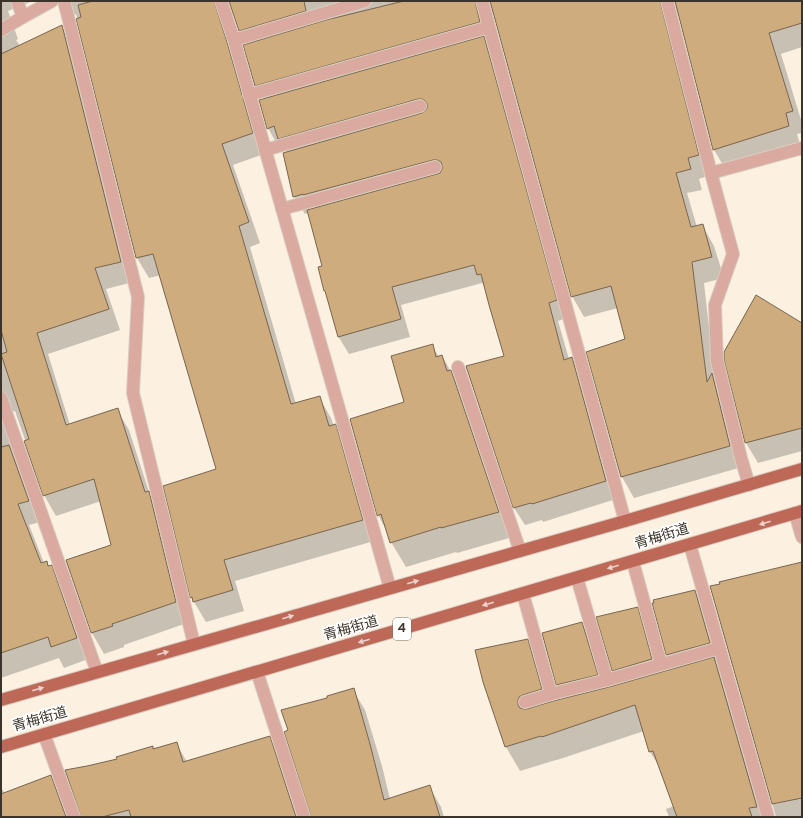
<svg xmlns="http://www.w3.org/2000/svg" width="803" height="818" viewBox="0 0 803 818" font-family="Overpass,'Noto Sans JP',sans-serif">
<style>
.shadow{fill:#0003}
.building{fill:#cfac7e;stroke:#77654f}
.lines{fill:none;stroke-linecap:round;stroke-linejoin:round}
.lane-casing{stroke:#d9cec0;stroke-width:14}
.street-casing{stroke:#d9cec0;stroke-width:14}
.primary-casing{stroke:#d9cec0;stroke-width:14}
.lane{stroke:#daa99f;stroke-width:12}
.street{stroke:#daa99f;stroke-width:12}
.primary{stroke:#be6858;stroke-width:12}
.oneway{fill:#ecd2cd}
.labels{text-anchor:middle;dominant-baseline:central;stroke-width:3.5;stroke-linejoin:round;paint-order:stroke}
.shield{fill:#fff;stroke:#76716a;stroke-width:1}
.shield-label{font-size:13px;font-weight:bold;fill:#3c342a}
.street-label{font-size:14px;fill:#3c342a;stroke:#fff}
</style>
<rect width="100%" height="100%" fill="#fcf0e1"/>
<!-- shadow -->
<g class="shadow">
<path d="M1 1H33L8 11 18 39 16 40 20 46 62 27 74 47 133 282 106 289 120 330 48 354 70 425 117 410 129 430 150 495 161 513 187 623 124 645V647L104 654 92 633 67 561 113 546 101 501 56 516 44 495 15 411 10 412 40 522 29 525 44 563H46L49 567 51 566 63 587 88 659 64 668 59 658 1 678Z"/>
<path d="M62 1H802V47L781 54 802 123V133L797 134 801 147 726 170 714 150 679 14 674 16 710 175 699 179 702 190 687 193 697 227 702 225 714 246 724 278 704 283 715 380 724 395 742 467 634 498 622 477 626 340 618 308 584 317 572 296 494 14H493L489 16 491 43 487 44 494 55 566 318 558 321 569 359 572 358 582 376 616 499 543 522 542 520 525 525 514 508 505 356 487 290 482 283 401 305 410 337 349 354 338 336 327 294 325 291 323 267 309 213 305 214 294 196 287 153 282 145 278 146 268 128 264 100 256 85 248 45 240 30 234 14 230 15 264 154 233 165 260 243 250 247 296 404 319 397 331 418 334 426 335 425 347 446 374 541 235 581 244 611 206 622 191 597 217 470 161 275 149 278 137 258 76 14 71 17Z"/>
<path d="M802 324V451L758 463 746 443 725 360Z"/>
<path d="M432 346 439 357 442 356 465 396 513 537 457 553 456 552 406 567 391 542 388 533 378 515 406 403Z"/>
<path d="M802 563V817H776L711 587Z"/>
<path d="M695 591 705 609 720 661 716 662 728 683 766 817H669L666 809 674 806 662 771 650 752 644 731 557 760H556L520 771 506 747 484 682 527 640 541 664 552 703 566 699 557 685 582 623 592 641 606 689 621 685 613 670 637 608 647 626 660 674 676 669 667 655 653 604Z"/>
<path d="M353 690 365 710 382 766 390 799 429 786 441 807 444 817H315L329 698Z"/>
<path d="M269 737 281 757 300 817H82L118 759 152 747 154 750 176 743 187 762Z"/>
<path d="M50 776 62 797 70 817H1V790L2 789 5 794Z"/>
</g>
<!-- building -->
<g class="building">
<path d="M93 1H214L227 42 253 133 222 144 249 222 239 226 291 404 320 396 329 426 336 424 363 520 224 560 233 590 193 602 192 597 190 598 163 486 216 469 153 254 136 258 76 19 81 17 78 5Z"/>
<path d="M229 1H304L306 11 239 31Z"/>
<path d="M404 1H475L480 22 255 86 243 45 326 20Z"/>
<path d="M490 1H660L699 155 688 158 691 169 676 173 691 227 703 224 712 257 692 262 707 382 712 373 730 446 621 477 586 352 625 339 611 286 571 297Z"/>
<path d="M675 1H802V23L769 33 793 111 786 113 789 126 713 150Z"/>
<path d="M62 25 121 262 95 268 109 309 37 333 66 425 118 408 145 492 149 491 176 602 112 624 113 626 91 633 66 560 111 545 94 479 43 496 24 441 29 439 1 354 7 352 1 330V54Z"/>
<path d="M484 36 557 300 549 303 564 360 572 357 606 481 532 504 531 503 513 508 466 366 504 356 489 305 481 274 477 275 474 265 392 287 401 319 338 337 325 291H324L318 267 322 266 307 210 437 174 440 173 442 169V165L441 162 437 160H433L303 195V194L293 197 283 153 422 113 425 111 427 108V104L425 101 422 99H418L278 139 274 126 267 129 259 100Z"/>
<path d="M756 295 802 323V428L745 443 724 360V352Z"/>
<path d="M433 344 436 357 442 355 447 371 451 370 499 512 441 528V527L390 543 381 514 377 516 350 419 404 402 391 356Z"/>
<path d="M9 445 29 501 18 504 41 563 47 561 48 566 52 565 77 638 51 647 48 637 1 653V447Z"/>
<path d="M802 562V798L772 804 710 586 720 584 719 582Z"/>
<path d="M695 590 710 643 666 655 652 603H654L653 600Z"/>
<path d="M638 607 652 659 612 671 596 617Z"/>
<path d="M582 622 598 675 556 685 542 633Z"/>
<path d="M528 639 542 689 523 695 519 697 518 701V705L520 708 524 709H527L553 701 609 687 714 657 757 807 749 808 752 817H677L653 751 649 752 635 705 542 737 541 736 505 747 483 682 475 650Z"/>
<path d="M354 688 370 744 384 800 430 785 440 817H311L284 732 288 730 281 710 327 698V696Z"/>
<path d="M270 736 296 817H131L129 810 102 817H81L65 770 87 766 117 759 116 757 153 746V749L177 742 183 762Z"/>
<path d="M51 775 66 817H1V794Z"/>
</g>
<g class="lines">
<!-- lane casing -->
<g class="lane-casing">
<g id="lane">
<path d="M17 1 23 17"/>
<path d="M221 1 234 40 390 588"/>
<path d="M482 1 625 521"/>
<path d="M234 40 365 1"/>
<path d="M249 95 489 27"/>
<path d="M265 150 420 106"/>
<path d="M711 173 733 254 715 305 717 361 741 458 749 485"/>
<path d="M282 209 435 167"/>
<path d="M458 367 520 551"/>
<path d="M1 398 97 672"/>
<path d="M795 513 802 537"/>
<path d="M633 562 661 664"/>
<path d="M577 578 607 680"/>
<path d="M523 594 551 694"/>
<path d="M257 672 304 817"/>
<path d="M525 702 551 694 607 680 719 648"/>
<path d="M44 734 74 817"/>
</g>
</g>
<!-- street casing -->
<g class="street-casing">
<g id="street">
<path d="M64 1 138 297 133 393 194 644"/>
<path d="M667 1 711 173 802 148"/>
<path d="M1 30 23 17 52 1"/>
<path d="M690 545 768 817"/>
</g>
</g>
<!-- primary casing -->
<g class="primary-casing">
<g id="primary">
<path d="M1 700 625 521 802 469"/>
<path d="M1 747 802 511"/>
</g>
</g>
<!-- lane -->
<use href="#lane" class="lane"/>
<!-- street -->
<use href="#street" class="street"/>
<!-- primary -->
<use href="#primary" class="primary"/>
</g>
<!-- one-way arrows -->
<defs><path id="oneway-solid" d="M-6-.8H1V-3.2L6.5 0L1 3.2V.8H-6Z"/></defs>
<g class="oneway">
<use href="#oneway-solid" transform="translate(765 523) rotate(163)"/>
<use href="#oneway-solid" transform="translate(613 567) rotate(164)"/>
<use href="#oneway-solid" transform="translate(413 582) rotate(-16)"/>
<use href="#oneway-solid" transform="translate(488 604) rotate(164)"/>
<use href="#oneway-solid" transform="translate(288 617) rotate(-16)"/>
<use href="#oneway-solid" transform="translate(364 641) rotate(164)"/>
<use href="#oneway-solid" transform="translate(163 653) rotate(-16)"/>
<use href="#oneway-solid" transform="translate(38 689) rotate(-16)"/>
</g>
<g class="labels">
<!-- shield labels -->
<rect class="shield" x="393" y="618" width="18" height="22" rx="3"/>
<g class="shield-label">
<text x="402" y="629">4</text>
</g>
<!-- street labels -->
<g class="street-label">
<text transform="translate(662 537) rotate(-17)">青梅街道</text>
<text transform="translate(351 629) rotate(-16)">青梅街道</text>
<text transform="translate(40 720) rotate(-16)">青梅街道</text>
</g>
</g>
<!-- border -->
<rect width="803" height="818" fill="none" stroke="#3c342a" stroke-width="4"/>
</svg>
